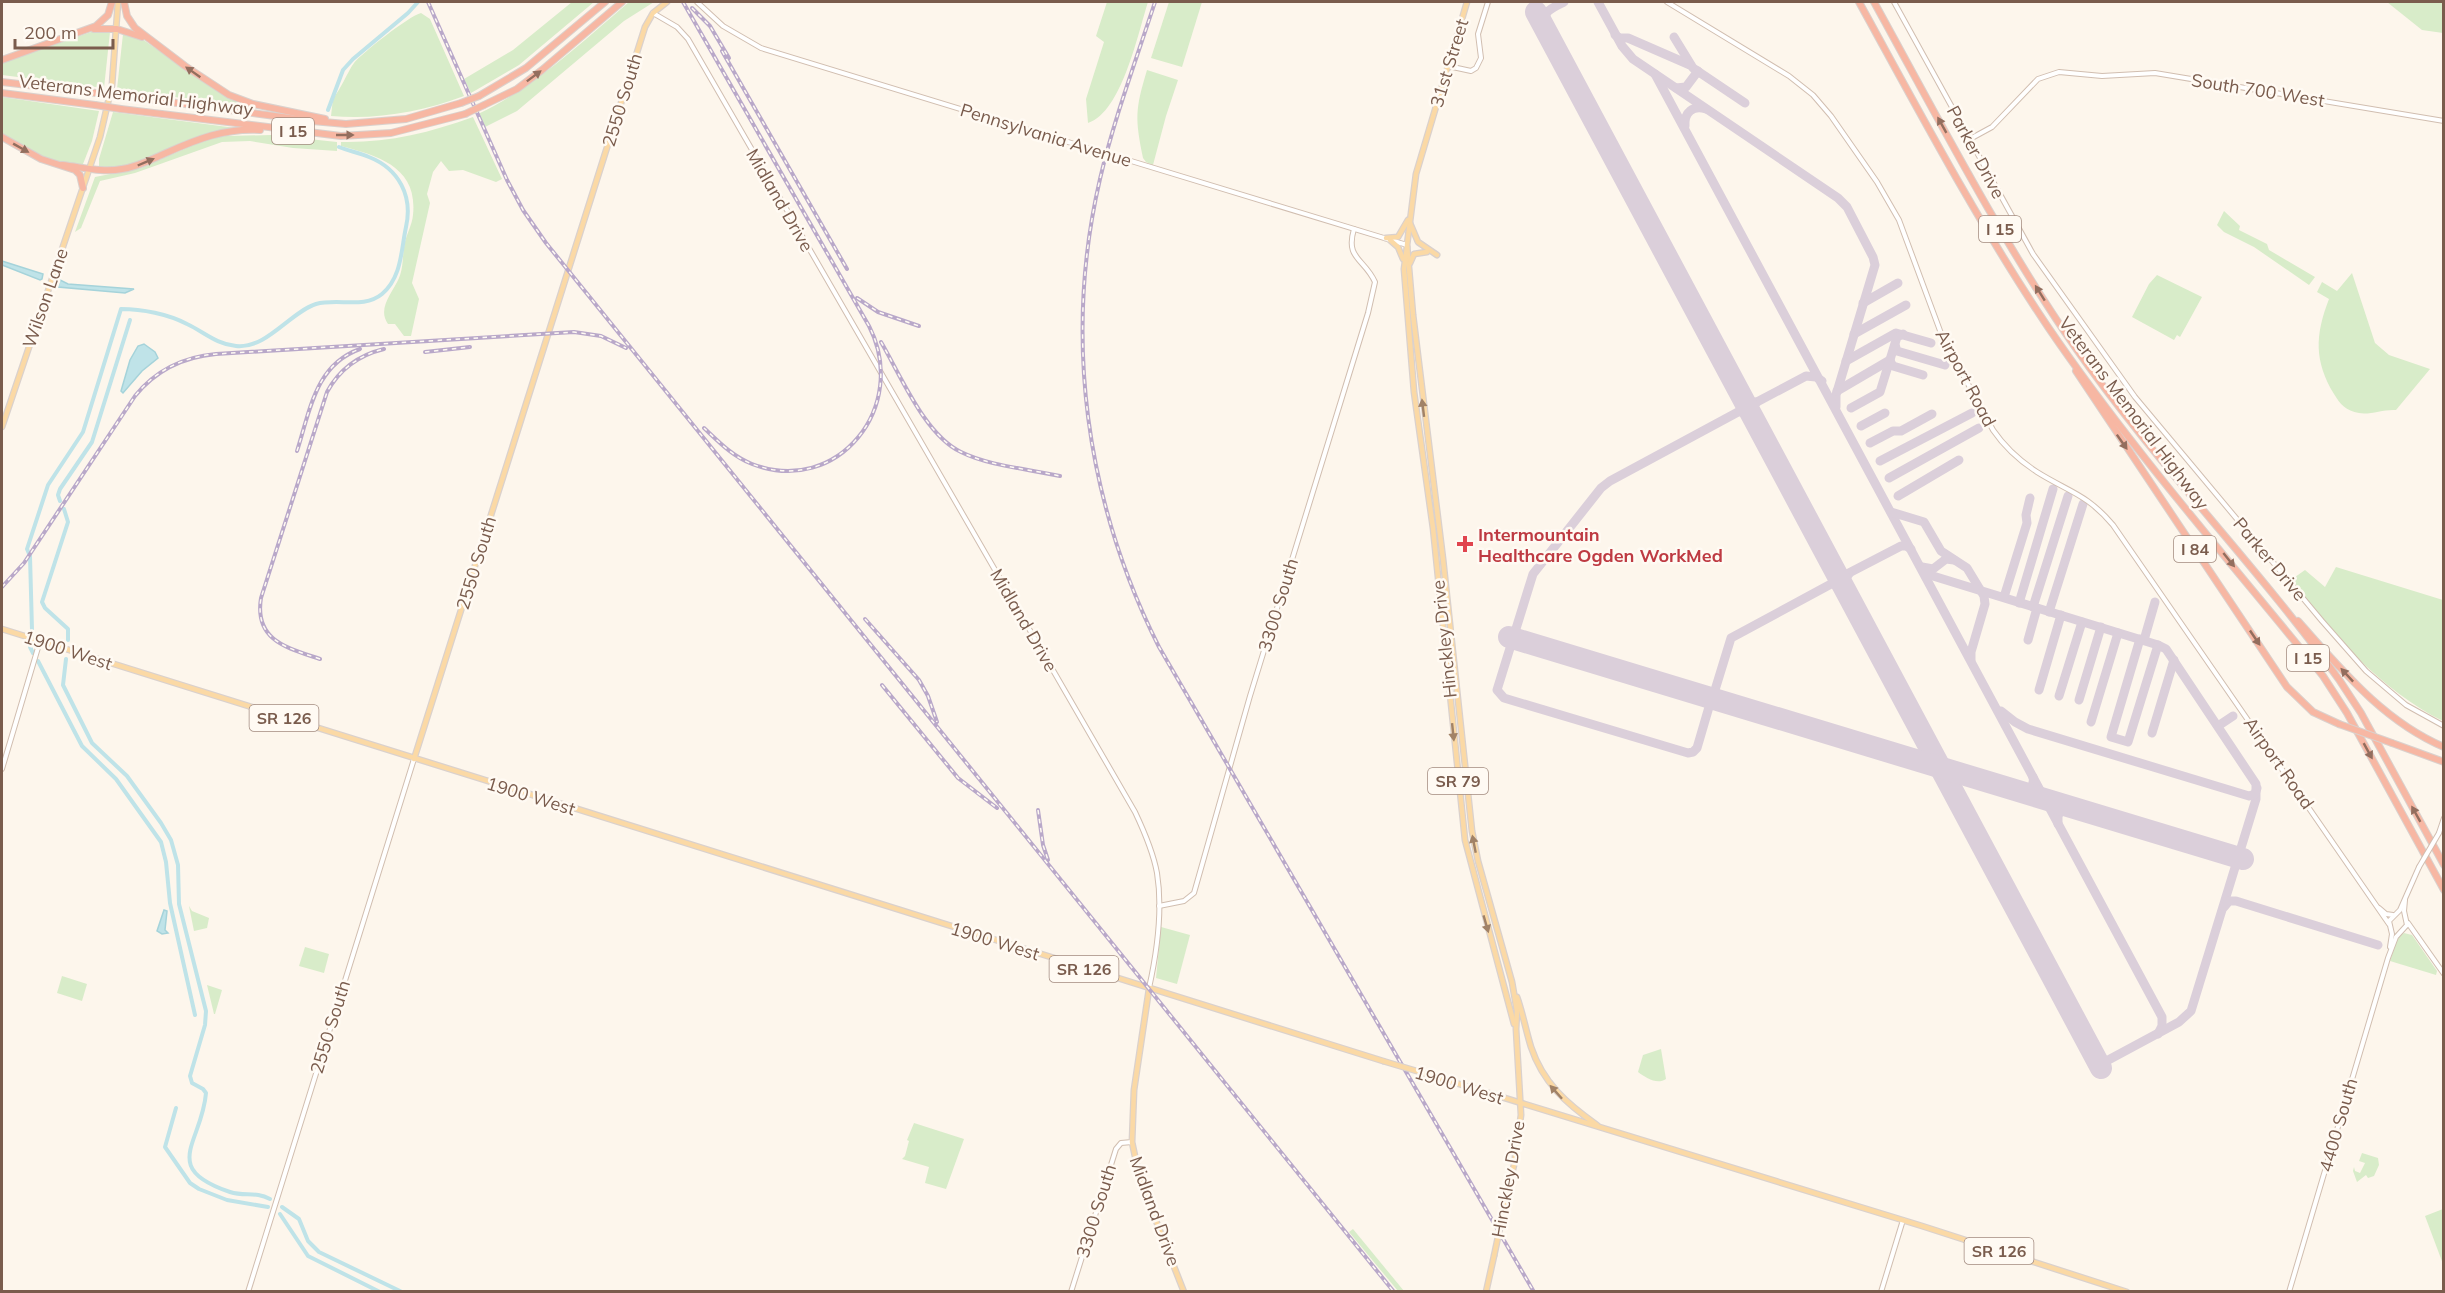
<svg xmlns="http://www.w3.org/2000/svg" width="2445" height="1293" viewBox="0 0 2445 1293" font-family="Mulish,sans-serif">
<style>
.green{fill:#d8ecc9}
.water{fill:#bfe3e8;stroke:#a5d3da;stroke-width:1.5}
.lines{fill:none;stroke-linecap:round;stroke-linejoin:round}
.canal{stroke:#bfe3e8;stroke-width:4}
.taxiway{stroke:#dbcfda;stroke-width:9}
.runway{stroke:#dbcfda;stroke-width:22}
.minor-casing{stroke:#d1beb0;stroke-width:6}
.major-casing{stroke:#dad1cd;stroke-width:7}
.highway-casing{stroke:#dad1cd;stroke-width:8}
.minor{stroke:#fff;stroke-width:4}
.major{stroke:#fbd9a5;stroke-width:4.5}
.highway{stroke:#f7b7a3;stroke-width:6}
.rail-casing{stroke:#b9a8c9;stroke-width:4}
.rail{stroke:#fffaf3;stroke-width:1.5;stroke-dasharray:4.5;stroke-linecap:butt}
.minor-bridge-casing{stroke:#d1beb0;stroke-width:6;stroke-linecap:butt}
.major-bridge-casing{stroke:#dad1cd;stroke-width:7;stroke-linecap:butt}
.highway-bridge-casing{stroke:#dad1cd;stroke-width:8;stroke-linecap:butt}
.minor-bridge{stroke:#fff;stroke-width:4}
.major-bridge{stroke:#fbd9a5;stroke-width:4.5}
.highway-bridge{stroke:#f7b7a3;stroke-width:6}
.oneway{fill:#936e5e}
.oneway2{fill:#a18267}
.health-dot{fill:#e0444e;stroke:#fffaf3;stroke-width:2}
.labels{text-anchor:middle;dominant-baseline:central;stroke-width:5;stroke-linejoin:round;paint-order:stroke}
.shield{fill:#fffaf3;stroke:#a28b7f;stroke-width:1.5}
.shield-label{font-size:16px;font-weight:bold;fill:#7a5c4d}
.street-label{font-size:18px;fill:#7a5c4d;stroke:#fffaf3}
.health-label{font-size:18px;font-weight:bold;fill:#be3a42;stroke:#fffaf3;text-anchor:start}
</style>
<rect width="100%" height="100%" fill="#fdf6ec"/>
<!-- green -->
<g class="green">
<path d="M572 2H594L519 65 471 93 464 79 513 50Z"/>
<path d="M629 2H654L624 21 517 111 485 127 478 114C536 86 581 43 629 2Z"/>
<path d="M1107 2H1148C1138 33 1122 112 1088 123L1086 99 1104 42 1096 36Z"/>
<path d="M1169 2H1202L1182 67 1151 58Z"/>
<path d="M2387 2H2443V33L2422 30Z"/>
<path d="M421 13 430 19 464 96C421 112 377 120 331 116L333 98C339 93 348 71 354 63 362 53 409 16 421 13Z"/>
<path d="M94 31 110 32 104 88 2 75V63Z"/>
<path d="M123 34 142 39 222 94 269 110 117 89Z"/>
<path d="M1147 70 1178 80 1166 116 1153 165 1146 162 1143 158C1135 118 1135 110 1147 70Z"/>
<path d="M2 97 99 111 92 141 83 164C54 166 25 149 2 134Z"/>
<path d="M113 112 228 127 236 128C219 131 203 134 187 141 157 153 132 170 99 167V159Z"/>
<path d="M473 117 502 179 496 182 463 170 449 171 441 161 433 172 427 194 430 203 412 283 419 299 411 336H404L395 324H388C377 308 392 294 399 278 404 266 402 255 405 242 407 233 412 225 413 215 418 168 380 156 341 146V142C387 143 429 133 473 117Z"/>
<path d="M271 135 337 142V151L293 148 250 141 222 142 135 173 100 181 81 228 75 232 95 177 141 168 207 139 226 136Z"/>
<path d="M2224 211 2240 226 2239 230 2267 244 2269 250 2315 277 2309 285 2254 247 2224 232 2217 225Z"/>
<path d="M2352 273 2375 343 2389 355 2430 369 2396 410C2384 409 2370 415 2359 413 2346 411 2340 404 2334 394 2314 361 2315 335 2329 299L2317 292 2322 282 2337 291Z"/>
<path d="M2157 275 2202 297 2180 337 2177 335 2174 340 2132 317 2149 284Z"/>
<path d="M2336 567 2443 600V721C2380 690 2334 634 2288 582L2305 570 2325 587Z"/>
<path d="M189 906 192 911 209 918 207 928 194 931Z"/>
<path d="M1161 927 1190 935 1177 984 1156 978Z"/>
<path d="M2404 933 2412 935 2437 971 2436 975 2390 961 2398 937Z"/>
<path d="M305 947 329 954 324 973 299 966Z"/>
<path d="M62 976 87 984 82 1001 57 993Z"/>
<path d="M207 985 222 990 215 1014H214Z"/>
<path d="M1661 1049 1666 1079C1657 1085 1646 1078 1638 1072L1643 1055Z"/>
<path d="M914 1123 964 1139 946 1189 925 1183 929 1167 902 1159 905 1156 909 1141 907 1140Z"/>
<path d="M2362 1153 2378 1158 2379 1165 2374 1176 2368 1178 2366 1175 2357 1182 2353 1171 2354 1167 2355 1171 2360 1173 2365 1163 2359 1161Z"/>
<path d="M2443 1209H2444L2443 1264 2425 1216Z"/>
<path d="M1353 1229 1404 1291H1398L1349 1232Z"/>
</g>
<!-- water -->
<g class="water">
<path d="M2 261 43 274 42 279 40 280 2 265Z"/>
<path d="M60 280 68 284 134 289 125 293 58 287Z"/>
<path d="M144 344 155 352 158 358 142 371 123 393 121 391 130 360 138 346Z"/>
<path d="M164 910 167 911 165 930 168 933 162 934 157 931Z"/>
</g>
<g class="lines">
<!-- canal -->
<g class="canal">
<path d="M328 110 343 70 353 59 408 13 418 2"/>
<path d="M60 501 58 495 60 489 92 442 130 320"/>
<path d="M64 509 68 522 42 602 45 608 68 629V640"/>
<path d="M32 630 30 556 27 549 48 485 83 432 121 309C142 309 168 314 187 324 204 332 216 344 236 346 267 349 289 313 316 304 338 298 364 309 382 294 402 277 401 250 406 227 413 196 399 169 369 157 360 153 349 151 339 147"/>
<path d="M30 647 33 653"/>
<path d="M66 659 63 685 92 743 127 776 161 823 171 840 178 865 179 904 206 1011 205 1025 190 1076 192 1083 203 1089 206 1093C202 1143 159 1168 230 1192 245 1197 255 1191 270 1199"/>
<path d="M38 661 82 746 116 779 161 842 166 862 170 903 195 1015"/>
<path d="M176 1108 165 1147 190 1183 199 1189 227 1200 268 1207"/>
<path d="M282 1207 299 1219 308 1241 319 1252 402 1292"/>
<path d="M280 1214 308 1256 380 1292"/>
</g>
<!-- taxiway -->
<g class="taxiway">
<path d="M1598 2 1622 46 1633 59 1838 198 1847 207 1873 257 1875 265 1836 395V407"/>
<path d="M1545 29C1540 13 1551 8 1564 2"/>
<path d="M1615 35 1620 38H1628L1690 65"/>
<path d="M1674 37 1693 68 1745 103"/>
<path d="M1655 74 2162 1017V1026L2158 1034"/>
<path d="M1676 88 1686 87 1698 71"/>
<path d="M1685 126C1684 112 1693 105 1706 109"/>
<path d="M1863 303 1898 283"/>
<path d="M1854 334 1906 305"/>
<path d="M1895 345 1897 351 1945 365"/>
<path d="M1846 361 1896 333 1931 343"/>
<path d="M1890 361 1893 366 1923 375"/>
<path d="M1837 391 1890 360"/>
<path d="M1740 394 1748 402H1757"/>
<path d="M1851 408 1880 392 1897 337 1903 334"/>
<path d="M1753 418 1752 409 1755 403 1806 376 1816 377 1822 381"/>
<path d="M1861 426 1885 413"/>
<path d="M1870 443 1893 431H1901L1932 414"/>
<path d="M1880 461 1972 413"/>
<path d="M1889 478 1979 428"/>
<path d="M1898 496 1959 460"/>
<path d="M1891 512 1924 522 1941 551 1967 568 1984 596 1985 604 1971 652V660"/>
<path d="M1922 567 1933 569 1946 559 1954 560"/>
<path d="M1834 568 1841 574H1847L1901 546H1906L1911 549"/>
<path d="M1923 570 1933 576 2158 645 2166 649 2256 784V799L2191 1011 2179 1022 2099 1065"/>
<path d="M1844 588V581L1849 574"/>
<path d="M2004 597 2027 523 2026 515 2030 498"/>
<path d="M2019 603 2053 489"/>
<path d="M2033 607 2068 496"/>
<path d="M2049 612 2083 504"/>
<path d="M2140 639 2111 737 2128 742 2158 645"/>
<path d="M2028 640 2037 608"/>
<path d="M2144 640 2155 602"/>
<path d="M2039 690 2061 615"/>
<path d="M1698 695 1707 699 1709 707 1697 748 1693 752 1688 753 1504 698 1497 690 1533 574 1601 488 1610 481 1738 412H1746L1753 418"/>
<path d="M2059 696 2082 622"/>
<path d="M2079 700 2101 627"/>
<path d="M1722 702 1716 697 1715 690 1731 638 1831 584 1835 578 1834 568"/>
<path d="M2001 711 2015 722 2028 729 2249 796 2255 794 2257 788"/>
<path d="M2091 722 2118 633"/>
<path d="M2218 726 2233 716"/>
<path d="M2152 733 2174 660"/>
<path d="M2017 791C2027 793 2035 788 2033 777"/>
<path d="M2058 824V816L2061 810 2074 808"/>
<path d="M2224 907 2229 901H2236L2378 945"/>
</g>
<!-- runway -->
<g class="runway">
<path d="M1536 12 2101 1068"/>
<path d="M1509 637 2243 859"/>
</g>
<!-- minor casing -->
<g class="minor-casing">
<g id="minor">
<path d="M697 2 723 26 761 48 1091 149"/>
<path d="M1667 2 1789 76 1813 95 1831 116 1877 182 1899 220 1942 336 1993 430C2004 446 2020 461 2037 472 2069 492 2087 494 2113 525L2389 924"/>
<path d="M1894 2 2033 254 2135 397 2322 621 2366 671 2406 705 2444 726"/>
<path d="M653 13 677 27 688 39C836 297 986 554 1135 812 1144 831 1153 851 1157 873 1163 910 1157 952 1149 988"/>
<path d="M1448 66 1471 71 1476 68 1481 58 1478 34 1488 2"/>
<path d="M1970 139 1992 127 2038 79 2059 72 2102 76 2155 73 2444 121"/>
<path d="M1118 157 1407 245"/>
<path d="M2 769 40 641"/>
<path d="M2439 833 2444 818"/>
<path d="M1159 906 1184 901 1194 893 1250 696 1368 313 1375 282C1364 258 1345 259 1354 229"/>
<path d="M2379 908 2386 914 2393 915"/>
<path d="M2408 923 2444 974"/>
<path d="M2390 947 2392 934 2389 921 2400 910 2419 867"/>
<path d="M248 1292 414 759"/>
<path d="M1071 1292 1116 1149 1121 1143 1132 1142"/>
<path d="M1881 1292 1903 1220"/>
<path d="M2289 1292 2388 958 2396 937 2407 925 2404 911 2405 900"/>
</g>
</g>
<!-- major casing -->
<g class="major-casing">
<g id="major">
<path d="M1467 2 1416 174 1407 245 1413 315 1443 559 1472 831 1478 861 1512 982 1517 1011 1516 1029 1521 1115 1514 1165 1505 1204"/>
<path d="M1410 223 1418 242 1437 255"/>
<path d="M1386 238 1398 237 1408 220"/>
<path d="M1390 240 1398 247 1403 259"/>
<path d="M1407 247 1404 269 1414 392 1433 528 1465 840 1514 1024"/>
<path d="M1410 263 1414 254 1427 252"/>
<path d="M2 427 100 137 112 85 118 2"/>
<path d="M2 629 1383 1061"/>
<path d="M414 759 645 27 653 13 667 2"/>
<path d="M1149 989 1134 1090 1132 1142 1140 1180 1184 1292"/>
<path d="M1517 997C1523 1014 1526 1031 1531 1047 1543 1083 1567 1104 1597 1125"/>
<path d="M1420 1072 1922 1226 2127 1292"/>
<path d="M1486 1292 1494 1256"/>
</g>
</g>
<!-- highway casing -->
<g class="highway-casing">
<g id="highway">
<path d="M124 2 127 16 135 28 185 66 229 95 253 104 325 119"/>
<path d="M1859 2C1919 111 1978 223 2048 327 2131 449 2230 561 2323 676L2347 713 2444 890"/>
<path d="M1874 2C1938 118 1999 237 2075 347 2156 464 2257 565 2340 681L2361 713 2444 865"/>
<path d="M94 29H117L142 37"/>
<path d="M2 60 96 26 108 15 112 2"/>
<path d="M2 82 96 93"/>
<path d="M2 93 95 105"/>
<path d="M124 96 312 121 346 124 406 119 461 103"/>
<path d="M479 96 526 68 605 2"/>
<path d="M484 105 517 89 542 70 622 2"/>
<path d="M121 109 341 136 391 133 465 114"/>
<path d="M2 137 41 159 75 170 80 175 83 188"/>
<path d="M62 165C82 167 102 173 122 169 138 167 152 159 166 153 197 139 225 128 260 130"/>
<path d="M2076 371 2287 687 2313 712 2339 724"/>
<path d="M2298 621C2341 669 2383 721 2444 747"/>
<path d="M2392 743 2444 762"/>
</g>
</g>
<!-- minor -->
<use href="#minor" class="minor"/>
<!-- major -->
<use href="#major" class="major"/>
<!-- highway -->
<use href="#highway" class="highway"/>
<!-- rail casing -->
<g class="rail-casing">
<g id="rail">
<path d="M428 2 507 180 523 210 546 243 1394 1292"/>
<path d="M683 2 869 326C910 406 838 497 752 464 732 456 719 442 704 428"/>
<path d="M1155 2C1136 60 1114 119 1100 179 1063 338 1086 502 1159 647L1534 1292"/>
<path d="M692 8 710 26 729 58"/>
<path d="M722 51 847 269"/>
<path d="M857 298 878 312 919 326"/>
<path d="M881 342C901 376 925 435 961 452 989 466 1029 469 1060 476"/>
<path d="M425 352 470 347"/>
<path d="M297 451C310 411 315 365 360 349"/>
<path d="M2 587 24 563 135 396C156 370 183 357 216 354L574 332 601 336 626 348"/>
<path d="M865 619 919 680 928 696 937 722"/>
<path d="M320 659C288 648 254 641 261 598L327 392C339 370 359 355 384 349"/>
<path d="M882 685 958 778 997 808"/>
<path d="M1038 810 1043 845 1048 860"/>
</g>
</g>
<!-- rail -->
<use href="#rail" class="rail"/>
<!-- minor-bridge casing -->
<g class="minor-bridge-casing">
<g id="minor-bridge">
<path d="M1091 149 1118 157"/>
<path d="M2419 867 2439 833"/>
</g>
</g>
<!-- major-bridge casing -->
<g class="major-bridge-casing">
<g id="major-bridge">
<path d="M1383 1061 1420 1072"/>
<path d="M1494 1256 1505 1204"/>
</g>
</g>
<!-- highway-bridge casing -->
<g class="highway-bridge-casing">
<g id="highway-bridge">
<path d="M96 93 124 96"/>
<path d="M461 103 479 96"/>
<path d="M95 105 121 109"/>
<path d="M465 114 484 105"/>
<path d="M2339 724 2392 743"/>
</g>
</g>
<!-- minor-bridge -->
<use href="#minor-bridge" class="minor-bridge"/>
<!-- major-bridge -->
<use href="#major-bridge" class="major-bridge"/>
<!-- highway-bridge -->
<use href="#highway-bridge" class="highway-bridge"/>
</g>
<!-- one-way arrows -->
<defs><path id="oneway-solid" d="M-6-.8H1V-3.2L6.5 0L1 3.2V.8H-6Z" transform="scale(1.5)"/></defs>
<g class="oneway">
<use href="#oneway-solid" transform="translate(193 72) rotate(-145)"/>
<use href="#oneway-solid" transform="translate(534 76) rotate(-37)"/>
<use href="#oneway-solid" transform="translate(1942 125) rotate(-119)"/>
<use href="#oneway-solid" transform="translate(345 135)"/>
<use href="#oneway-solid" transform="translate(21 148) rotate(29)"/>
<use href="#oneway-solid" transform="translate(146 162) rotate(-23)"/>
<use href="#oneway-solid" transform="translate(2040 293) rotate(-122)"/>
<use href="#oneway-solid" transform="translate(2122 442) rotate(55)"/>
<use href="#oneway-solid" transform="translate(2229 560) rotate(51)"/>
<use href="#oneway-solid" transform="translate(2255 638) rotate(56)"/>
<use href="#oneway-solid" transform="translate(2347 675) rotate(-133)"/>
<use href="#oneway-solid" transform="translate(2368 751) rotate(61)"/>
<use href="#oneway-solid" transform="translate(2416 814) rotate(-119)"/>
</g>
<g class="oneway2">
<use href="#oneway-solid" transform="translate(1423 408) rotate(-97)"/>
<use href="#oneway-solid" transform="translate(1453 732) rotate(84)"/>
<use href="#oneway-solid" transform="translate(1474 844) rotate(-101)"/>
<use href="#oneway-solid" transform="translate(1486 924) rotate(74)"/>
<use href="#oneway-solid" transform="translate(1556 1092) rotate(-132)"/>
</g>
<!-- markers -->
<path class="health-dot" d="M1462 535h6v6h6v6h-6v6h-6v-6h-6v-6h6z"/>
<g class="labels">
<!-- shield labels -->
<g class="shield">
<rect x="272" y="118" width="42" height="26" rx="4.5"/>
<rect x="1979" y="216" width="42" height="26" rx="4.5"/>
<rect x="2174" y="536" width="42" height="26" rx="4.5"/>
<rect x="2287" y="645" width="42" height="26" rx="4.5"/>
<rect x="249.5" y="705" width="69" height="26" rx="4.5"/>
<rect x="1428" y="768" width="60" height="26" rx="4.5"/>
<rect x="1049.5" y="956" width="69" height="26" rx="4.5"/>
<rect x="1964.5" y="1238" width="69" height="26" rx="4.5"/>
</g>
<g class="shield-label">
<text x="293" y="131">I 15</text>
<text x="2000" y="229">I 15</text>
<text x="2195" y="549">I 84</text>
<text x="2308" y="658">I 15</text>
<text x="284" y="718">SR 126</text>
<text x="1458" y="781">SR 79</text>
<text x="1084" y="969">SR 126</text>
<text x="1999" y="1251">SR 126</text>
</g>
<!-- street labels -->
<g class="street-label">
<text transform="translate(1449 63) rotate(-73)">31st Street</text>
<text transform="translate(2258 90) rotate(9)">South 700 West</text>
<text transform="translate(136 95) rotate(7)">Veterans Memorial Highway</text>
<text transform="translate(622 100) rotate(-73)">2550 South</text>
<text transform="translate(1046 135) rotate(17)">Pennsylvania Avenue</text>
<text transform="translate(1976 152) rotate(62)">Parker Drive</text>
<text transform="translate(780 200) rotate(60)">Midland Drive</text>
<text transform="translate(45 298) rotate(-71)">Wilson Lane</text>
<text transform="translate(1966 378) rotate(62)">Airport Road</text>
<text transform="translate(2134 413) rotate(53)">Veterans Memorial Highway</text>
<text transform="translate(2270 559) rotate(50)">Parker Drive</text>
<text transform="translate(476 563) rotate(-73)">2550 South</text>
<text transform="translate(1278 605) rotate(-73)">3300 South</text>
<text transform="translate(1024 620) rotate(60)">Midland Drive</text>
<text transform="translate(1444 639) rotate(-96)">Hinckley Drive</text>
<text transform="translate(68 650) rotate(18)">1900 West</text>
<text transform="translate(2279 763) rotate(55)">Airport Road</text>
<text transform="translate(531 796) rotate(17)">1900 West</text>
<text transform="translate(995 941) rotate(17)">1900 West</text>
<text transform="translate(330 1027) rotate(-73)">2550 South</text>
<text transform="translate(1459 1085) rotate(17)">1900 West</text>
<text transform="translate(2338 1125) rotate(-74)">4400 South</text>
<text transform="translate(1508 1179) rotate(-80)">Hinckley Drive</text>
<text transform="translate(1096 1211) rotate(-73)">3300 South</text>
<text transform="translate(1155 1211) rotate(70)">Midland Drive</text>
</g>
<!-- health labels -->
<g class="health-label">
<text x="1478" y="534">Intermountain<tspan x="1478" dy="21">Healthcare Ogden WorkMed</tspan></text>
</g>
</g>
<!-- border -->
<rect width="2445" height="1293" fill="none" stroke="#7a5c4d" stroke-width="6"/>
<!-- scale -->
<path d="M15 39v9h98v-9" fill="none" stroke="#7a5c4d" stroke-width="3"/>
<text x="24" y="39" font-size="18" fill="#7a5c4d" stroke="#fffaf3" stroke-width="4.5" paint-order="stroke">200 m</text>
</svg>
